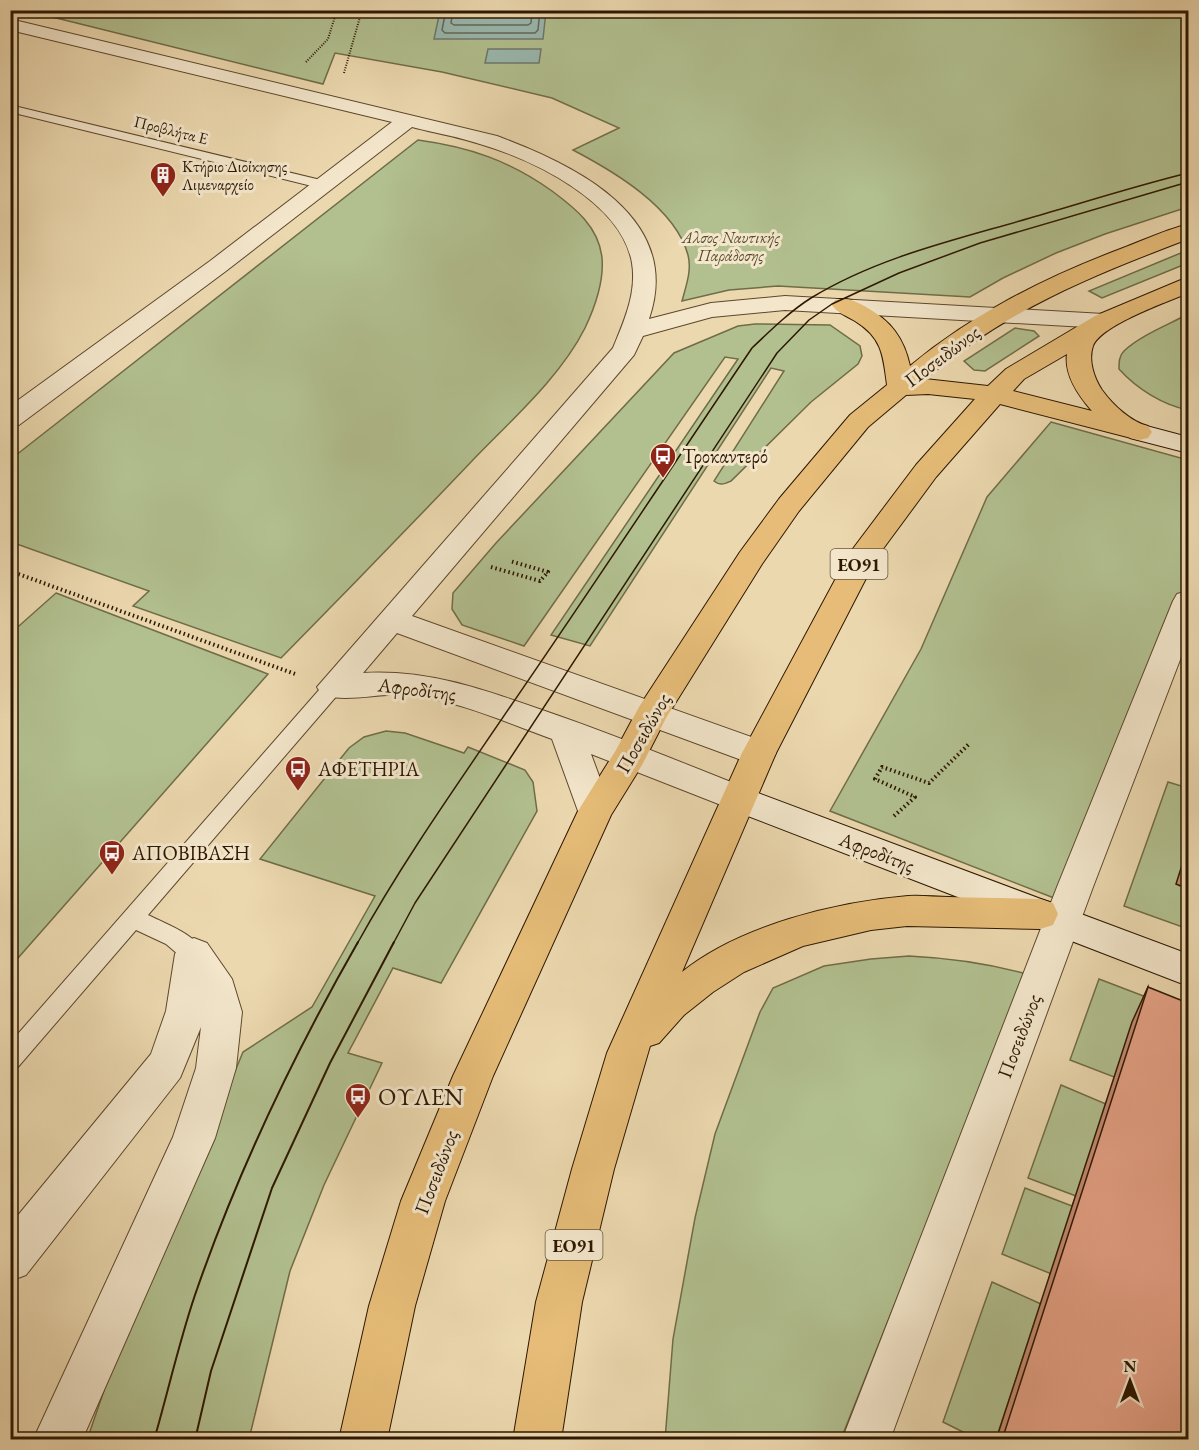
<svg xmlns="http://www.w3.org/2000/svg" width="1199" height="1450" viewBox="0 0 1199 1450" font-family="'EB Garamond',serif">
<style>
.green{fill:#b2c090;stroke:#706c48;stroke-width:1.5}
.water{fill:#99b9b0;stroke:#6e786a;stroke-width:1.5}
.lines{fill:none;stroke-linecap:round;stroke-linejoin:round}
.shore{stroke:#636858;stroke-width:1.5}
.lane-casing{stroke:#5d472c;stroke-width:2}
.street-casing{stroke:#5d472c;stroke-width:2}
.secondary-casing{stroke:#2d1700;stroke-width:2}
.highway-casing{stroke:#2d1700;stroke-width:2}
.path-far1{stroke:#2d1700;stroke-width:2;stroke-dasharray:1 1.5;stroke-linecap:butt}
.path{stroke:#2d1700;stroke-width:4;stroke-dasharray:1.5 3;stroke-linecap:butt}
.lane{fill:#f3e6cb;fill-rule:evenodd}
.street{fill:#f3e6cb;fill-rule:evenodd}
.secondary{fill:#f3e6cb;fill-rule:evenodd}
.highway{fill:#e6bc78;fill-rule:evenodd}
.tram-far1{stroke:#2d1700;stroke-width:1.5}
.tram{stroke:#2d1700;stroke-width:2}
.wall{fill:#c68b74;stroke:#2d1700;stroke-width:1.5}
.building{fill:#e6a287;stroke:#2d1700;stroke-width:1.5}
.labels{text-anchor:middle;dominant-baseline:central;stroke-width:6;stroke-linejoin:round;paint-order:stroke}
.far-street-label{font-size:16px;fill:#2d1700;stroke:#f3e6cb}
.far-poi-label{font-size:16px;fill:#2d1700;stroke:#f3e6cb;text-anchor:start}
.far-park-label{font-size:16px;font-style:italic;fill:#554a2b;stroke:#f3e6cb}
.shield{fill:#f3e6cb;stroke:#68553d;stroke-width:1.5}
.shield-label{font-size:18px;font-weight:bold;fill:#2d1700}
.street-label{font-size:20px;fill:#2d1700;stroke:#f3e6cb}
.poi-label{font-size:20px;fill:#2d1700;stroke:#f3e6cb;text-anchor:start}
.near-poi-label{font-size:24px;fill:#2d1700;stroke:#f3e6cb;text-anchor:start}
</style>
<rect width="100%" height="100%" fill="#ecd8af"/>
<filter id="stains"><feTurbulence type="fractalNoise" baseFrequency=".00333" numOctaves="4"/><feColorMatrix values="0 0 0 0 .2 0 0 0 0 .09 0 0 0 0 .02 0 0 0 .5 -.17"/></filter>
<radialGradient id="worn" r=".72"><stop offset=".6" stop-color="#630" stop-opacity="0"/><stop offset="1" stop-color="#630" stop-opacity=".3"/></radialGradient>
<!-- green -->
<g class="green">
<path d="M28 11H1188V207L1105 234 1056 253 1003 278 970 297 778 286 729 290 682 301C686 286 692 270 688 255 675 207 613 171 573 150L619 128 552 98 442 72 335 53 323 84Z"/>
<path d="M418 140C470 147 510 161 552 191 575 208 599 227 602 258 604 281 595 307 585 328 560 378 509 422 471 462 408 528 345 593 281 658L133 606 149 591 11 542V459Z"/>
<path d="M1188 250V263L1102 298 1089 291Z"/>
<path d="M1188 314V410C1163 405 1137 389 1119 369 1119 362 1119 356 1124 351 1139 336 1170 324 1188 314Z"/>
<path d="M755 324 830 325 860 346 862 356 858 364 811 402 731 481C724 484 720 486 714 481L784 371 771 368 590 646 551 635 738 359 725 357 524 646 462 625 452 609 453 593 496 543 674 353 738 326Z"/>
<path d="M1015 328 1034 331 1039 336 985 371 974 370 964 361Z"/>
<path d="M1051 422 1188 460V579L1054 898 830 811 921 649 987 497Z"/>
<path d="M56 593 268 674 11 966V633Z"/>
<path d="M386 731 405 733 464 753 468 747 525 770 533 782 537 811 441 983 393 968 348 1053 382 1063 324 1185 290 1271 249 1439 87 1440 111 1370 243 1052 312 1007 375 896 260 859 349 748 364 737Z"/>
<path d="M1168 782 1188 788V929L1124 906Z"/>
<path d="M909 956C949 958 987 963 1026 974L841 1439 665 1440 673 1339 695 1218 715 1134 760 1012 773 988 824 966 871 959Z"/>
<path d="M1099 979 1188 1013 1114 1077 1070 1060Z"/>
<path d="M1061 1085 1106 1104 1188 1329 1002 1254 1025 1188 1072 1206 1076 1196 1028 1178Z"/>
<path d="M992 1282 1041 1304 996 1439H977L943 1422Z"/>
</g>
<!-- water -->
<g class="water">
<path d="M440 11H546L543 39H434Z"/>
<path d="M488 49H541L539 63H485Z"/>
</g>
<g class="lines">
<!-- shore -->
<g class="shore">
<path d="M446 10 442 30 445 33H535L538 30 540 10"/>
<path d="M453 10 451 23 454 25H528L531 23 532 10"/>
<path d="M462 10 465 16H520L523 10"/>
</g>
<!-- lane casing -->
<g class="lane-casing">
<g id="lane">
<path d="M10 105 329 182 330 185 324 189 10 112Z"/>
<path d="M333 680 340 682 343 687 340 692 148 915C168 925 195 934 205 954L202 961 194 963 186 961 166 944 136 930 18 1067 10 1070V1043L326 682Z"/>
</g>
</g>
<!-- street casing -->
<g class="street-casing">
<g id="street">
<path d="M10 19 497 136C575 165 684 217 649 319L711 303 785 296 1104 314 1113 316 1116 321 1113 326 1104 328 785 310 712 317 643 336 634 355 412 616 771 744 776 753 771 762 759 765 747 762 397 633 363 673C428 669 485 690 545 711 615 735 683 763 751 790L756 799 751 808 739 812 591 754 612 811 607 820 595 824 583 820 578 811 552 739C505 722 459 701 410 695 381 692 349 703 322 695L317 687 613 348C624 321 637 293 632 263 622 203 536 161 483 145 460 137 435 133 412 127L226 271 19 425 10 427V406L210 261 392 122 10 30Z"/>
<path d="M1188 591V639L1093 887 890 1440H842L1057 887 1173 601 1177 594Z"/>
<path d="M194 938 207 943 232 979 242 1012 236 1068 215 1138 82 1440H33L173 1137 196 1068 201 1027 180 1078 26 1275 10 1281V1225L151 1054 166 1011 175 954 181 943Z"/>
</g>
</g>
<!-- secondary casing -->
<g class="secondary-casing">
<g id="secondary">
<path d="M1139 424 1188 437V453L1130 438 1126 432 1130 426Z"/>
<path d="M739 786 1188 954V986L727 808 722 799 727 790Z"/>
</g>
</g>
<!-- highway casing -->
<g class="highway-casing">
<path id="highway" d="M1188 224V239C1089 277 1008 309 925 379L988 386 1006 369 1095 316 1188 277V293C1167 302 1101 325 1093 346 1088 360 1094 378 1102 390 1113 405 1131 422 1148 426L1152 432 1148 438 1139 440 1000 404 936 477 877 557 776 753 682 972C739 926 835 902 908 896 922 895 935 897 949 897 979 898 1010 898 1040 899L1053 903 1058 914 1053 925 1040 929 907 926 871 930 803 946 744 972 713 992 684 1015 659 1043 650 1046 614 1169 582 1302 561 1440H513L536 1302 572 1169 607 1053 742 753 849 554 916 465 975 399 928 394 906 395 868 427 799 511 762 564 666 718 642 765 611 815 493 1076 445 1201 415 1306 387 1440H339L369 1306 401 1201 453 1076 578 811 616 750 639 707 740 552 779 499 850 415 887 385C883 354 882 338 855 321 847 316 837 313 832 305L835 300C848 297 855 301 866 307 891 321 904 338 910 366 974 313 1046 277 1123 248 1144 240 1166 230 1188 224ZM1067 354C1064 375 1078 395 1092 411L1013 391 1024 379Z"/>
</g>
<!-- path-far1 -->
<g class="path-far1">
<path d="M306 62 328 39 337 10"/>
<path d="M344 73 362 10"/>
</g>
<!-- path -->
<g class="path">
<path d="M491 567 540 581 548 572 510 561"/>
<path d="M10 571 295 674"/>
<path d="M894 816 915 797 875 779 882 767 929 783 969 744"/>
</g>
<!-- lane -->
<use href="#lane" class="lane"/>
<!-- street -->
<use href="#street" class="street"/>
<!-- secondary -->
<use href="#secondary" class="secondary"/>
<!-- highway -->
<use href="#highway" class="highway"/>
<!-- tram-far1 -->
<g class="tram-far1">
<path d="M357 944C403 861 457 785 510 707 592 588 671 468 752 348 771 330 789 312 811 298 878 257 955 240 1030 218 1082 203 1135 186 1188 173"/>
<path d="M393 944 415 903 777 353 809 320 832 304 899 273 980 243 1188 182"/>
</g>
<!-- tram -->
<g class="tram">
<path d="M154 1440C168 1392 179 1342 195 1295 237 1173 294 1054 358 942"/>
<path d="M195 1440 211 1371 272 1188 330 1063 394 942"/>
</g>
</g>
<!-- wall -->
<g class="wall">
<path d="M1188 846V889L1176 884Z"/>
<path d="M1148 987 1188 1440H996L1132 1022Z"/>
</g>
<!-- building -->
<path class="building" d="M1148 987 1188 1003V1440H1002Z"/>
<!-- icons -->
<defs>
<g id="building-pin" transform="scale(1.35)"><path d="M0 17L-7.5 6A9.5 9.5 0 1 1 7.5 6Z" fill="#8f2418" stroke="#f3e6cb"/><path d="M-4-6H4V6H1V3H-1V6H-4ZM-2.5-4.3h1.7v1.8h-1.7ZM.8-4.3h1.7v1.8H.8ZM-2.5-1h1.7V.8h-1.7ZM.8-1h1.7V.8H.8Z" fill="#fff"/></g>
<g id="bus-pin" transform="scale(1.35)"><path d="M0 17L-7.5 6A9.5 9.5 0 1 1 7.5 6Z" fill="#8f2418" stroke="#f3e6cb"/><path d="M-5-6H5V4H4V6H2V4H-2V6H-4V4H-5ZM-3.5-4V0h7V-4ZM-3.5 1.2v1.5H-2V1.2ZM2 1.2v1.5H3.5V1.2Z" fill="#fff"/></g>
</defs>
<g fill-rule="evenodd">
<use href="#building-pin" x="163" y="175"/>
<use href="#bus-pin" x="663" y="456"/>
<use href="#bus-pin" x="298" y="769"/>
<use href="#bus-pin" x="112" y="853"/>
<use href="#bus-pin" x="358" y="1096"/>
</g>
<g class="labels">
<!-- far-street labels -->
<g class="far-street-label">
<text transform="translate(171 130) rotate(14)">Προβλήτα E</text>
</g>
<!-- far-poi labels -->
<g class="far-poi-label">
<text x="182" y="166">Κτήριο Διοίκησης<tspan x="182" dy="18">Λιμεναρχείο</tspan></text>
</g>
<!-- far-park labels -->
<g class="far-park-label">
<text x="731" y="237">Αλσος Ναυτικής<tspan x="731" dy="18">Παράδοσης</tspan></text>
</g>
<!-- shield labels -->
<g class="shield">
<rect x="830.5" y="549" width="57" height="30" rx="4.5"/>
<rect x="545.5" y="1230" width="57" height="30" rx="4.5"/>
</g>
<g class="shield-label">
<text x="859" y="564">ΕΟ91</text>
<text x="574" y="1245">ΕΟ91</text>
</g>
<!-- street labels -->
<g class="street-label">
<text transform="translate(942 356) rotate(-37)">Ποσειδώνος</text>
<text transform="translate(417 689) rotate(7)">Αφροδίτης</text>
<text transform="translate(643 733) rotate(-60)">Ποσειδώνος</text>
<text transform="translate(877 852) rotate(21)">Αφροδίτης</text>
<text transform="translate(1019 1036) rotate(-69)">Ποσειδώνος</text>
<text transform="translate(436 1172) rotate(-69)">Ποσειδώνος</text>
</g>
<!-- poi labels -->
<g class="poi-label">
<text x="682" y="456">Τροκαντερό</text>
<text x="318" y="769">ΑΦΕΤΗΡΙΑ</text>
<text x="132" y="853">ΑΠΟΒΙΒΑΣΗ</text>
</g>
<!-- near-poi labels -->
<g class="near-poi-label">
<text x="378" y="1096">ΟΥΛΕΝ</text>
</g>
</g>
<!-- margin -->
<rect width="1199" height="1450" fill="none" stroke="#ecd8af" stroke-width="36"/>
<rect x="12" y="12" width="1175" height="1426" fill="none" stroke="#2d1700" stroke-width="3"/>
<rect x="18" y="18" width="1163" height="1414" fill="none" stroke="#2d1700" stroke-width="1.5"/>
<!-- north arrow -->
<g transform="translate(1130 1381)" stroke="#f3e6cb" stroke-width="4.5" paint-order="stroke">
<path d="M0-4.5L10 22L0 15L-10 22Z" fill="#2d1700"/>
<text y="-9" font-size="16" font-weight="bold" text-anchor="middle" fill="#2d1700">N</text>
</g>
<rect width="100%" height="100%" filter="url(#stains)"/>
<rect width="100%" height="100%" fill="url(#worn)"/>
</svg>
